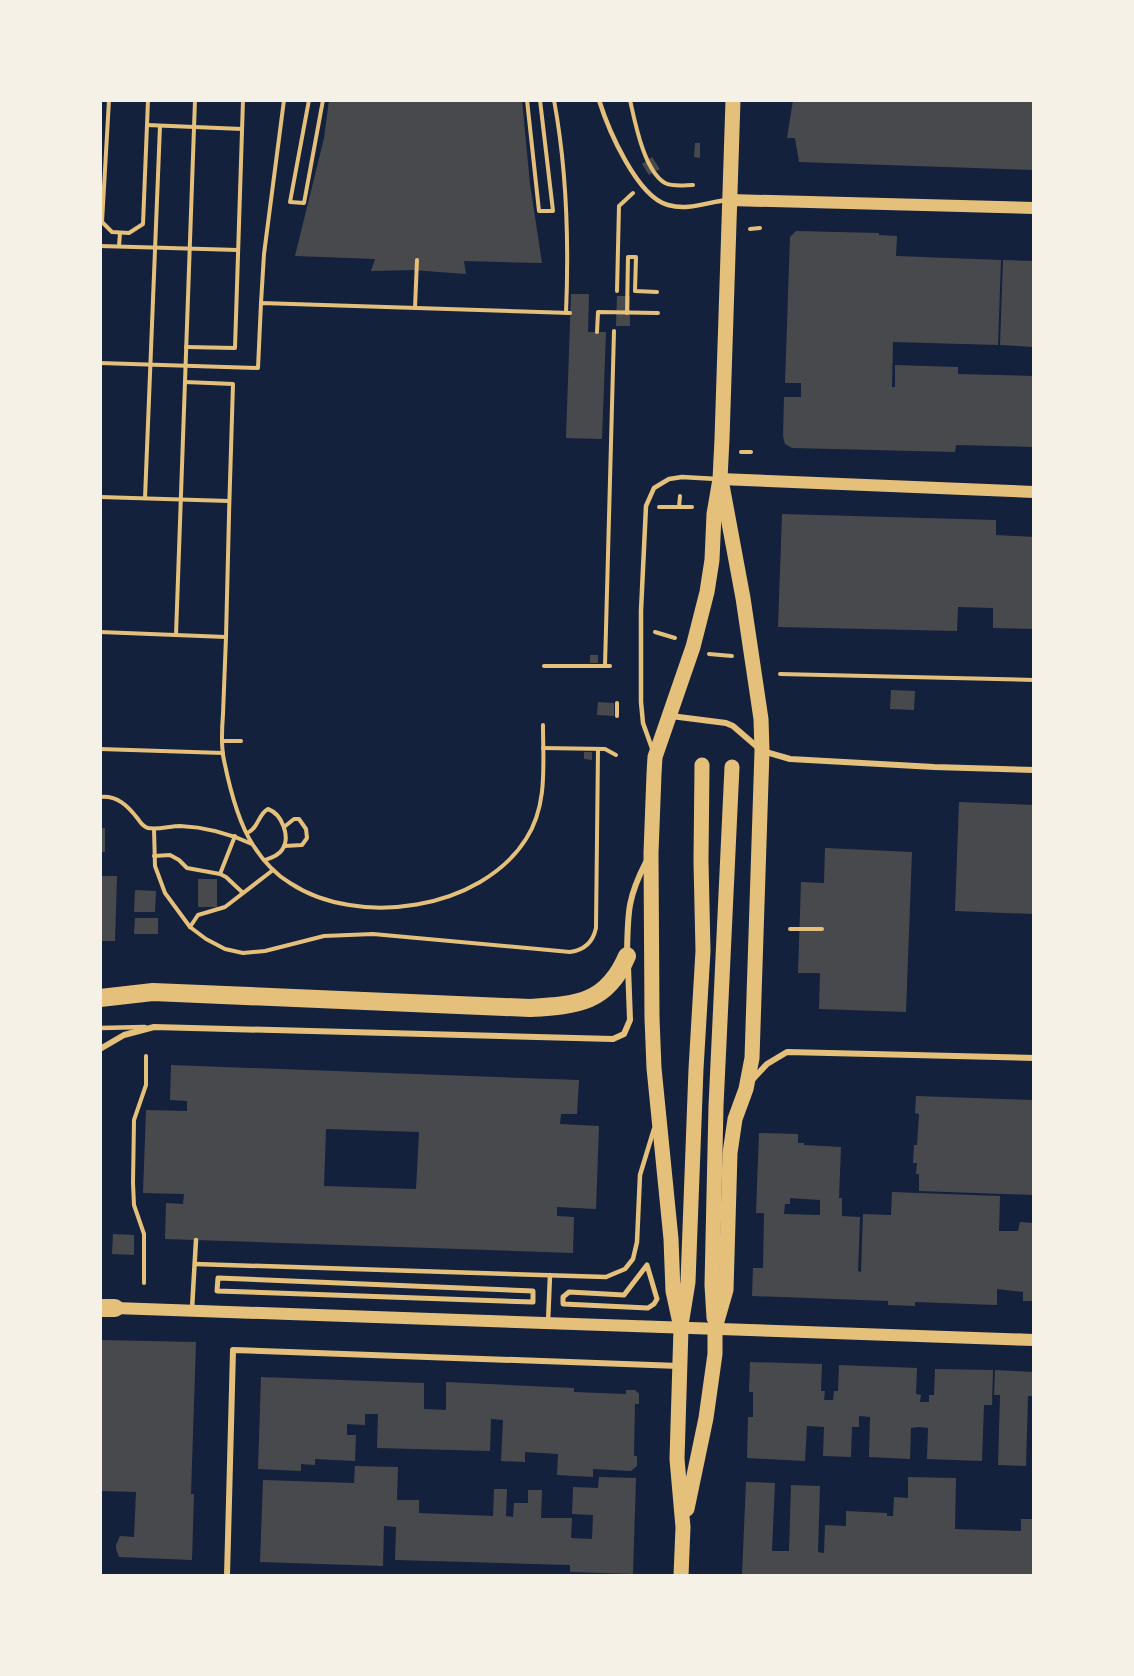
<svg xmlns="http://www.w3.org/2000/svg" width="1134" height="1676" viewBox="0 0 1134 1676" font-family="'Titillium Web',sans-serif">
<style>
.building{fill:#48494c;fill-rule:evenodd}
.lines{fill:none;stroke-linecap:round;stroke-linejoin:round}
.path{stroke:#e5c07b;stroke-width:4}
.service{stroke:#e5c07b;stroke-width:4.5}
.pedestrian{stroke:#e5c07b;stroke-width:5}
.minor{stroke:#e5c07b;stroke-width:6}
.secondary{stroke:#e5c07b;stroke-width:12}
.primary{stroke:#e5c07b;stroke-width:15}
.motorway{stroke:#e5c07b;stroke-width:18}
</style>
<rect width="100%" height="100%" fill="#14213d"/>
<!-- building -->
<g class="building">
<path d="M329 100H522L530 184 542 263 464 261 466 274 412 270 371 271 375 259 295 256 324 138Z"/>
<path d="M793 100H1034V170L799 162 795 138H787Z"/>
<path d="M695 143H700V158L694 157Z"/>
<path d="M652 157 660 169 649 175 642 164Z"/>
<path d="M796 231 879 233V235L897 236 896 256 1001 260 998 345 893 342 892 387H895V365L958 367V374L1034 376V447L956 445 955 452 792 448 785 444 783 436 784 397H801V383H785L790 237Z"/>
<path d="M1003 260 1034 261V347L1000 345Z"/>
<path d="M571 294H589L588 332H606L602 439 566 438Z"/>
<path d="M617 296H630V326H616Z"/>
<path d="M782 514 996 520V535L1034 537V629L993 628V608L958 607 957 631 778 627Z"/>
<rect x="590" y="655" width="8" height="8"/>
<path d="M891 690 915 691 914 710 890 709Z"/>
<path d="M598 702 614 703V716L597 715Z"/>
<path d="M584 752H592V760L584 759Z"/>
<path d="M959 802 1034 805V914L955 911Z"/>
<rect x="100" y="828" width="5" height="24"/>
<path d="M825 848 912 852 906 1012 819 1009 820 973H798L801 882 824 883Z"/>
<path d="M100 876H117L115 941H100Z"/>
<rect x="198" y="879" width="19" height="28"/>
<path d="M135 890 156 891 155 912H134Z"/>
<path d="M135 918H158V934H134Z"/>
<path d="M171 1065 579 1080 577 1114H561L560 1124 599 1126 596 1209 557 1207V1216L574 1217 573 1253 165 1239 166 1203 183 1204 184 1194 143 1193 146 1110 187 1111V1101L170 1100ZM326 1129 419 1132 416 1189 324 1186Z"/>
<path d="M916 1096 1034 1100V1195L919 1191V1174H916L917 1163H913L914 1145H917L919 1114 915 1113Z"/>
<path d="M759 1133 798 1134V1143H804V1145L841 1147 839 1198H842V1216L860 1217 858 1271 861 1272 863 1214 891 1215 892 1192 1000 1196 999 1231H1018L1020 1222 1034 1223V1301H1023V1292L997 1289V1305L915 1302V1306L888 1305V1301L752 1296 753 1268H763L764 1213H756ZM790 1198 820 1200V1215L784 1214 785 1204H790Z"/>
<path d="M113 1234 134 1235V1255L112 1254Z"/>
<path d="M100 1340 196 1342 191 1494H194L192 1560 119 1557 116 1549V1545L120 1536 134 1537 136 1492 100 1491Z"/>
<path d="M750 1362 822 1364 821 1391H825L824 1400H833L834 1391H838L839 1365 917 1368 916 1394 921 1395 920 1402H929V1395H934L935 1369 993 1370 992 1405H984L982 1461 927 1459 928 1428 919 1427 911 1428 910 1459 869 1457 870 1417 859 1416V1427H852L851 1457 823 1456 824 1427 807 1426 805 1461 747 1458 748 1417H753V1392H749Z"/>
<path d="M995 1370 1034 1372V1396H1028L1026 1466 998 1465 1000 1395H994Z"/>
<path d="M261 1377 424 1383V1409L446 1410V1382L574 1388V1392L626 1394V1390H635L639 1394V1404H635L634 1456H637V1466L631 1471 593 1469V1477L557 1475 558 1454 525 1452V1462L501 1461 503 1420 491 1419 490 1451 377 1448 378 1414H365V1425L347 1424V1435H356L355 1461 315 1459V1465L301 1464V1471L258 1469Z"/>
<path d="M355 1466 398 1467 397 1500H419V1513L493 1516 494 1489H507L506 1516 513 1517 514 1503H528V1490H542L541 1518H572L571 1538 592 1539 593 1515 572 1514 573 1487 598 1488 599 1477 636 1478 633 1574 570 1572V1565L395 1560 396 1527 384 1526 383 1566 260 1562 263 1480 354 1483Z"/>
<path d="M908 1477 956 1478 955 1529 1021 1531V1519H1034V1575H742L746 1482 775 1483 772 1551H789L791 1485 820 1486 818 1552 824 1553 825 1525 846 1526V1511L887 1513V1516H893L894 1497 908 1498Z"/>
</g>
<g class="lines">
<!-- path -->
<g class="path">
<path d="M109 100 102 222 112 232 129 233 143 224 148 100"/>
<path d="M309 100 290 202 304 203 323 100"/>
<path d="M527 100 539 211H553L540 100"/>
<path d="M554 100C567 170 569 242 566 313"/>
<path d="M630 100C635 122 644 171 665 183 673 187 685 185 693 185"/>
<path d="M147 125 242 129"/>
<path d="M750 229 760 228"/>
<path d="M100 246 238 250"/>
<path d="M119 246 120 233"/>
<path d="M617 291 619 206 633 193"/>
<path d="M261 303 264 254 284 100"/>
<path d="M415 308 417 260"/>
<path d="M627 313 628 257H636L635 291 657 292"/>
<path d="M597 332 598 312 658 313"/>
<path d="M186 347 235 348 243 100"/>
<path d="M100 363 258 368 261 303 570 313"/>
<path d="M185 382 233 384C230 468 228 553 226 637 225 663 224 688 223 714 222 727 221 741 223 755 228 781 238 822 253 845 262 859 275 874 290 883 358 928 481 910 526 839 548 805 543 764 543 725"/>
<path d="M741 452H751"/>
<path d="M100 497 229 501"/>
<path d="M145 498 160 126"/>
<path d="M659 507H692"/>
<path d="M679 507 680 496"/>
<path d="M100 632 226 637"/>
<path d="M655 632 675 638"/>
<path d="M176 635 195 100"/>
<path d="M709 654 732 656"/>
<path d="M544 666H610"/>
<path d="M605 666 614 331"/>
<path d="M780 674 1034 680"/>
<path d="M617 716V703"/>
<path d="M222 741H241"/>
<path d="M543 748 605 749 616 755"/>
<path d="M100 749 223 753"/>
<path d="M100 797C117 795 128 806 138 819 141 823 142 826 148 828 158 830 170 826 180 826 206 827 228 833 252 844"/>
<path d="M154 829 155 866 165 893 190 927 206 939 225 949 243 953 265 951 324 936 373 934 570 952C585 950 593 942 596 928L598 749"/>
<path d="M247 833C259 828 258 814 268 809 282 814 291 837 282 850 278 856 271 858 265 860"/>
<path d="M284 846 302 845 307 838 306 829 299 819H294L284 827"/>
<path d="M154 856 170 855 179 860 187 868 220 874 226 877 242 892"/>
<path d="M220 874 235 836"/>
<path d="M190 927 198 915 225 907 273 870"/>
<path d="M790 929H822"/>
<path d="M144 1283V1234L134 1205 133 1183 134 1120 146 1085V1056"/>
</g>
<!-- service -->
<g class="service">
<path d="M599 100C608 129 637 197 668 205 689 211 707 202 727 200"/>
<path d="M653 751 643 723 641 702V611L646 506 654 488 669 479 682 477 717 479"/>
<path d="M100 1028 145 1027"/>
<path d="M195 1264 606 1277 625 1269 633 1259 637 1242 640 1175 654 1129"/>
<path d="M192 1309 196 1240"/>
<path d="M548 1323 550 1275"/>
</g>
<!-- pedestrian -->
<g class="pedestrian">
<path d="M647 1265 657 1299 654 1304 648 1308 563 1304V1297L569 1292 624 1295Z"/>
<path d="M218 1278 533 1291V1302L217 1291Z"/>
</g>
<!-- minor -->
<g class="minor">
<path d="M671 716 726 723 733 726 762 751 790 759 934 767 1034 770"/>
<path d="M627 953C628 913 627 899 646 862"/>
<path d="M100 1049 124 1035 154 1027 613 1039 624 1034 630 1020 628 966"/>
<path d="M753 1079 767 1064 787 1052 1034 1058"/>
<path d="M227 1576 233 1350 679 1366"/>
</g>
<!-- secondary -->
<g class="secondary">
<path d="M730 200 1034 208"/>
<path d="M720 479 1034 492"/>
<path d="M115 1308 1034 1340"/>
</g>
<!-- primary -->
<g class="primary">
<path d="M714 1318 712 1285 716 1106 732 767"/>
<path d="M682 1319 688 1282 696 1069 703 951 701 861 702 765"/>
<path d="M687 1509 706 1418 715 1354V1328L726 1290 730 1153 735 1119 746 1089 752 1058 762 751 761 719 743 598 722 485"/>
<path d="M681 1576 683 1527 677 1459 681 1328 673 1291 671 1239 654 1068 652 1018 651 853 654 774 655 757 693 647 707 592 712 560 714 514 720 479 722 439 733 100"/>
</g>
<!-- motorway -->
<g class="motorway">
<path d="M100 998 153 992 530 1008C578 1005 607 1003 627 956"/>
<path d="M100 1308H115"/>
</g>
</g>
<!-- border -->
<rect width="1134" height="1676" fill="none" stroke="#f6f1e7" stroke-width="204"/>
</svg>
